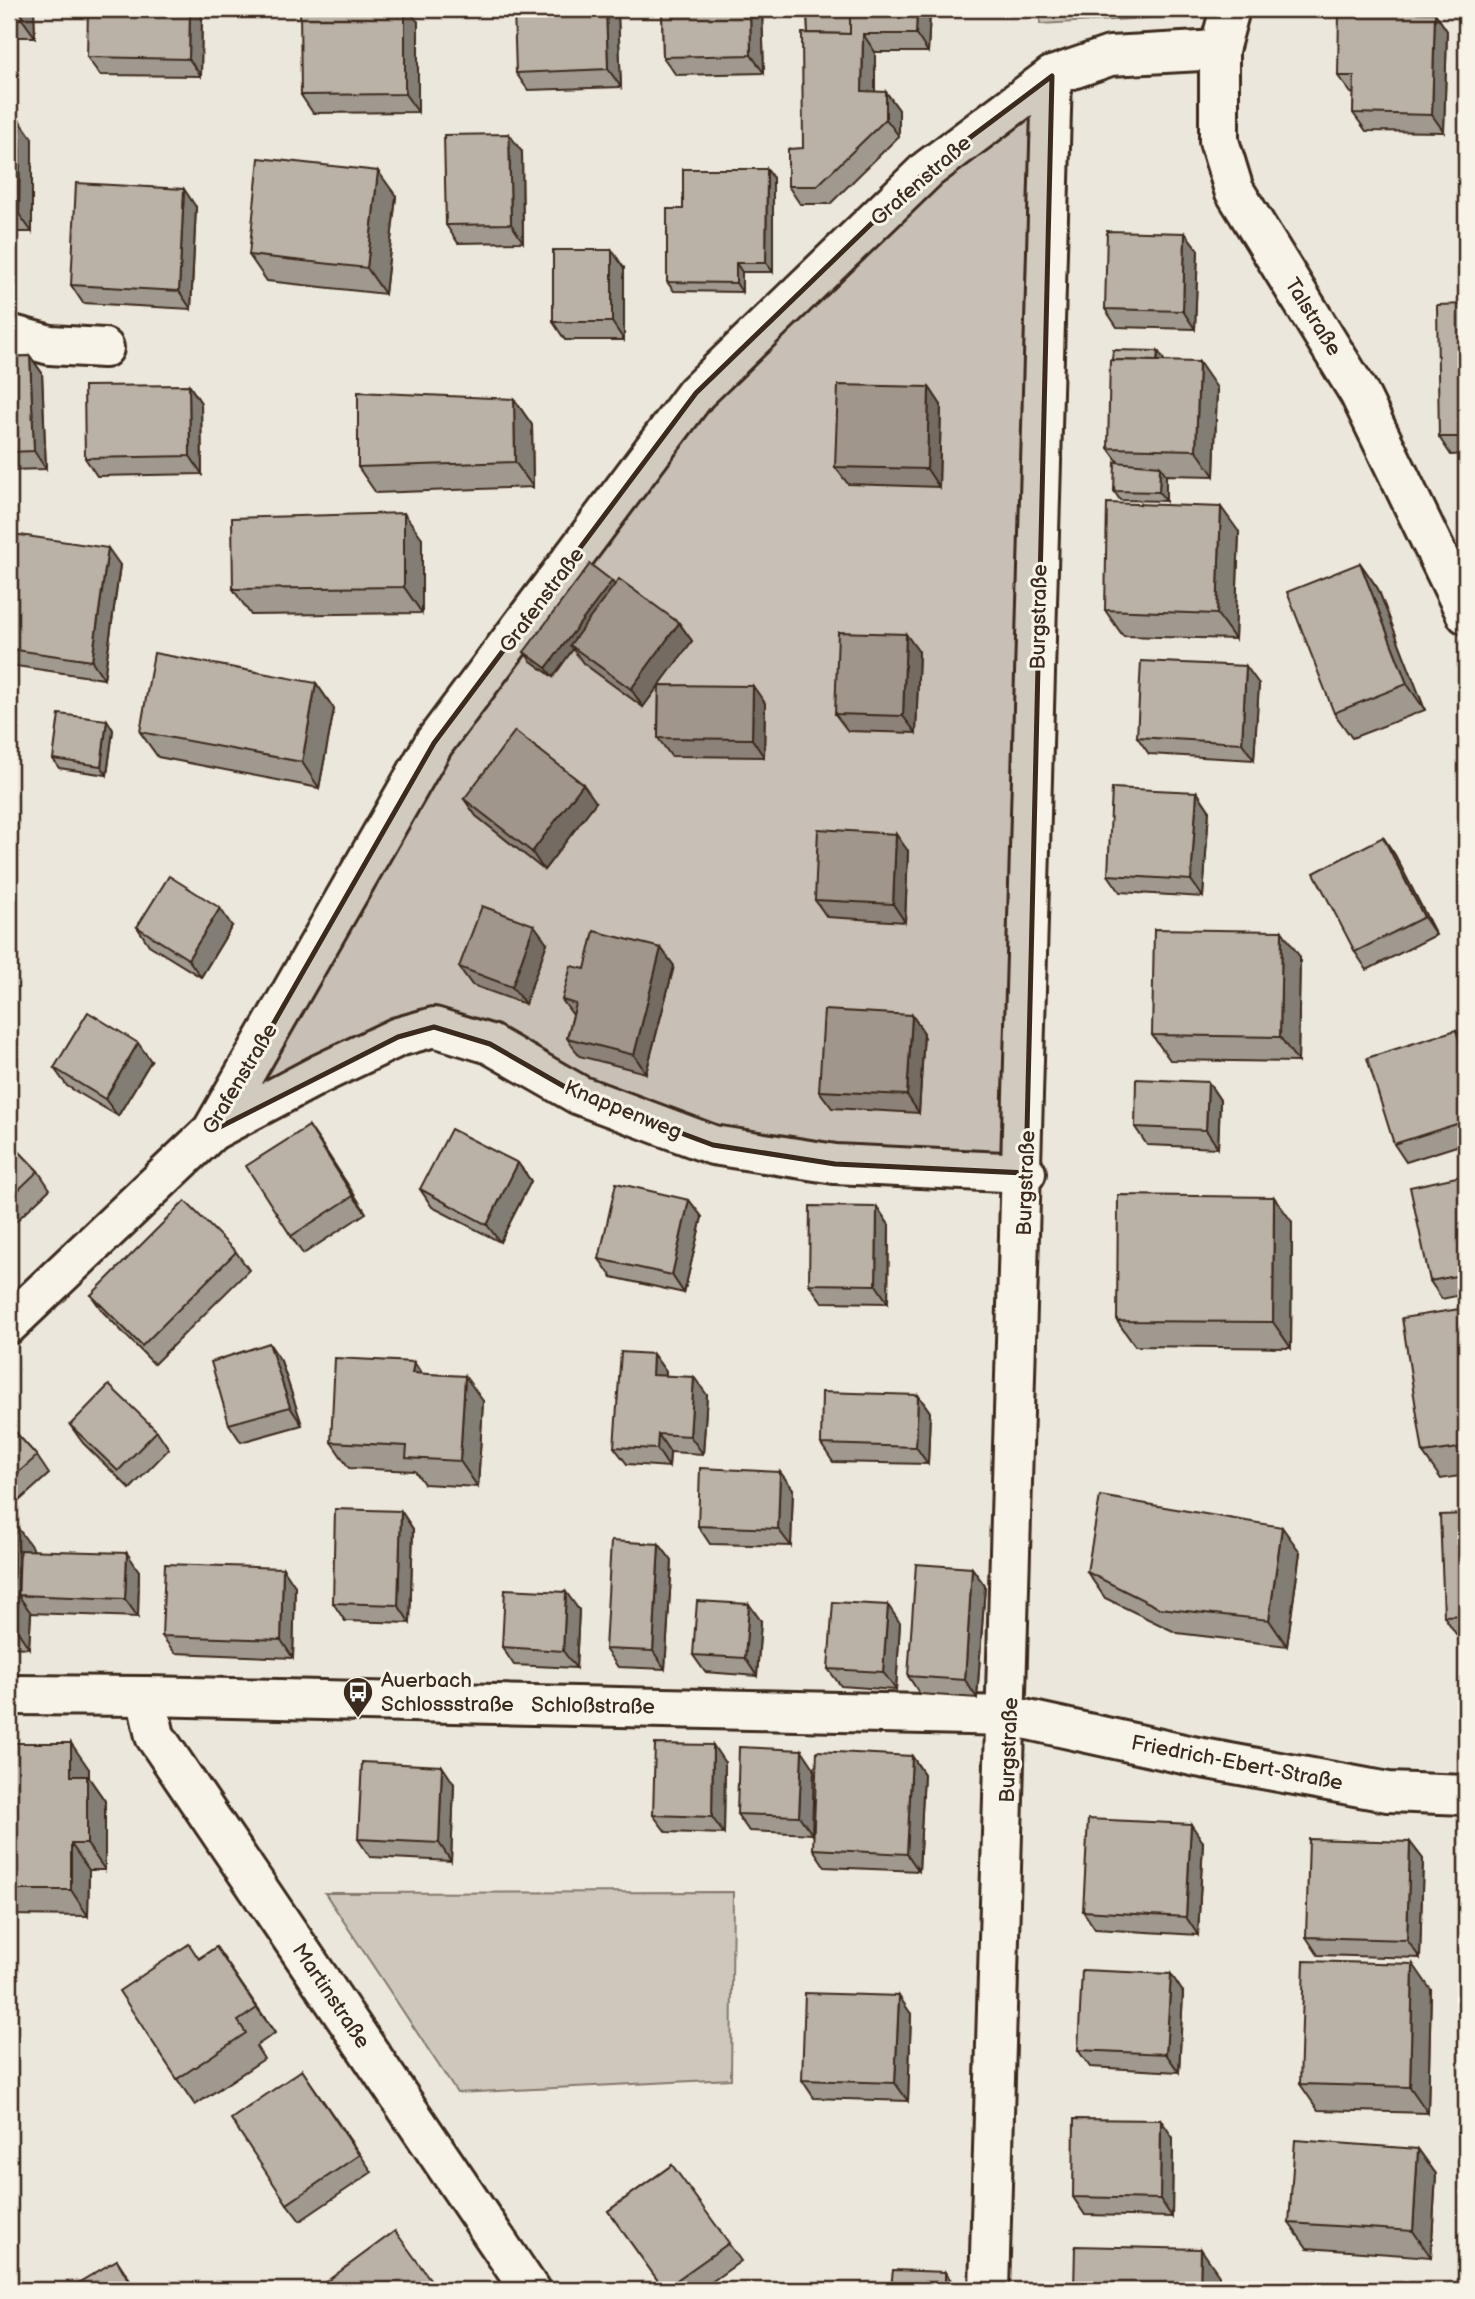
<svg xmlns="http://www.w3.org/2000/svg" width="1475" height="2299" viewBox="0 0 1475 2299" font-family="'Balsamiq Sans',sans-serif">
<style>
.green{fill:#cec8bc;stroke:#84796d;stroke-width:2}
.lines{fill:none;stroke-linecap:round;stroke-linejoin:round}
.minor-casing{stroke:#3b2a1e;stroke-width:44}
.minor{stroke:#f7f3e8;stroke-width:38}
.wall{fill:#a09990;stroke:#3b2a1e;stroke-width:2}
.shaded-wall{fill:#827d75;stroke:#3b2a1e;stroke-width:2}
.building{fill:#bab2a7;stroke:#3b2a1e;stroke-width:2}
.marked{fill:#3b2a1e;fill-opacity:0.2;stroke:#3b2a1e;stroke-width:5;stroke-linejoin:round}
.labels{text-anchor:middle;dominant-baseline:central;stroke-width:6;stroke-linejoin:round;paint-order:stroke}
.street-label{font-size:21px;fill:#3b2a1e;stroke:#f7f3e8}
.poi-label{font-size:21px;fill:#3b2a1e;stroke:#f7f3e8;text-anchor:start}
</style>
<rect width="100%" height="100%" fill="#ece7dc"/>
<filter id="ink" filterUnits="userSpaceOnUse"><feTurbulence type="fractalNoise" baseFrequency=".0143" numOctaves="2"/><feDisplacementMap in="SourceGraphic" scale="14" xChannelSelector="R" yChannelSelector="G"/><feConvolveMatrix kernelMatrix="1 2 1 2 8 2 1 2 1" color-interpolation-filters="sRGB"/></filter>
<g filter="url(#ink)">
<!-- green -->
<g class="green">
<path d="M1041 9H1175L1167 17 1040 24Z"/>
<path d="M733 1892 731 2079 457 2093 325 1893Z"/>
</g>
<g class="lines">
<!-- minor casing -->
<g class="minor-casing">
<g id="minor">
<path d="M1230 9 1219 50V141L1234 190 1359 393 1466 614"/>
<path d="M9 334 50 345 104 348"/>
<path d="M212 1131 320 1074 398 1037 434 1027 490 1044 579 1095 713 1145 835 1164 1026 1173"/>
<path d="M9 1324 212 1131 434 743 696 393 928 169 1052 76 1110 56 1219 50"/>
<path d="M9 1695 146 1696 1010 1716 1197 1757 1388 1792 1466 1795"/>
<path d="M146 1696 155 1736 530 2290"/>
<path d="M989 2290C1016 1552 1035 814 1052 76"/>
</g>
</g>
<!-- minor -->
<use href="#minor" class="minor"/>
</g>
<!-- wall -->
<g class="wall">
<path d="M9 9H34L35 37H9Z"/>
<path d="M202 9 201 76 100 75 87 57Z"/>
<path d="M662 9H762L764 73 676 75 663 57Z"/>
<path d="M807 9H969V12H930L928 52H875V92H886L899 110V136L830 204H800L788 186 803 148 808 33Z"/>
<path d="M1435 13 1447 31 1444 132 1366 131 1353 113 1354 94 1351 93 1338 76Z"/>
<path d="M618 14 621 87 528 90 516 73Z"/>
<path d="M418 22V112L313 113 301 95Z"/>
<path d="M9 121 32 138V232H9Z"/>
<path d="M522 152 523 242 458 243 446 225Z"/>
<path d="M773 178V272H742V292L674 291 667 282 683 209Z"/>
<path d="M396 196 385 294 267 281 249 255Z"/>
<path d="M196 207 191 309 83 303 71 285Z"/>
<path d="M1185 233 1198 250 1195 329 1117 327 1105 309Z"/>
<path d="M624 268V340H565L553 322Z"/>
<path d="M1466 304V454L1451 455 1439 437Z"/>
<path d="M1158 351 1164 361 1217 388 1214 476 1166 475V501L1120 500 1114 491 1119 463 1108 448Z"/>
<path d="M30 356 42 373 46 469 9 470V357Z"/>
<path d="M189 385 201 403 202 474 97 476 85 458Z"/>
<path d="M929 387 941 405 939 487 848 484 835 467Z"/>
<path d="M514 399 532 425 533 487 376 493 358 467Z"/>
<path d="M1239 532 1235 639 1123 636 1105 610Z"/>
<path d="M422 538V613L251 615 233 589Z"/>
<path d="M9 562 120 565 104 679 9 665Z"/>
<path d="M1360 563 1378 589 1425 710 1352 738 1334 713Z"/>
<path d="M614 585 679 623 692 641 659 685 765 703 764 757 671 756 658 738 659 685 643 707 583 663 573 649 553 677 531 661 524 652Z"/>
<path d="M919 652 916 733 848 731 835 714Z"/>
<path d="M316 683 334 709 319 788 158 757 140 732Z"/>
<path d="M1259 684 1254 760 1149 754 1137 737Z"/>
<path d="M107 720 113 730 107 775 59 768 53 759Z"/>
<path d="M1197 792 1209 810 1203 897 1120 892 1108 875Z"/>
<path d="M464 799 596 802 544 870 476 816Z"/>
<path d="M1383 837 1395 855 1436 935 1367 970 1355 952Z"/>
<path d="M908 851 905 922 827 917 815 900Z"/>
<path d="M232 926 201 977 149 945 137 927Z"/>
<path d="M547 943 525 1004 472 985 459 967Z"/>
<path d="M661 948 674 966 646 1073 579 1056 567 1038 573 1015 562 1000 585 969Z"/>
<path d="M1300 957 1298 1062 1170 1060 1152 1035Z"/>
<path d="M912 1015 924 1033 919 1113 832 1108 819 1091Z"/>
<path d="M1456 1030 1466 1044V1143L1406 1162 1394 1144Z"/>
<path d="M151 1061 118 1116 67 1086 54 1068Z"/>
<path d="M1208 1082 1220 1100 1218 1148 1147 1145 1135 1127Z"/>
<path d="M309 1126 366 1213 303 1254 291 1236Z"/>
<path d="M9 1141 38 1171 50 1189 9 1228Z"/>
<path d="M518 1163 531 1181 500 1242 432 1207 420 1189Z"/>
<path d="M1466 1175V1294L1442 1299 1430 1281Z"/>
<path d="M689 1200 702 1217 684 1293 612 1277 599 1259Z"/>
<path d="M877 1207 889 1225 888 1303 822 1302 809 1284Z"/>
<path d="M1292 1222 1291 1348 1135 1346 1117 1321Z"/>
<path d="M236 1252 249 1270 154 1364 103 1312 91 1295Z"/>
<path d="M1466 1308V1475L1441 1479 1423 1453Z"/>
<path d="M653 1354 666 1372 665 1375 707 1395 703 1454 670 1452 669 1467 627 1464 614 1447Z"/>
<path d="M281 1361 302 1425 241 1442 229 1424Z"/>
<path d="M421 1373 483 1401 478 1487 424 1484 415 1471 349 1468 331 1442Z"/>
<path d="M918 1395 930 1412 928 1464 833 1462 821 1444Z"/>
<path d="M9 1425 37 1456 49 1474 10 1509 9 1508Z"/>
<path d="M70 1425 157 1431 169 1449 130 1489 83 1443Z"/>
<path d="M780 1472 793 1489 791 1546 710 1544 698 1526Z"/>
<path d="M401 1511 413 1529 410 1623 345 1621 333 1603Z"/>
<path d="M1466 1514V1634H1456L1444 1616Z"/>
<path d="M9 1523 33 1550 139 1571 138 1617 31 1613 29 1648 9 1647Z"/>
<path d="M659 1544 672 1561 665 1669 618 1667 605 1649Z"/>
<path d="M1300 1552 1287 1646 1177 1633 1105 1598 1087 1572Z"/>
<path d="M972 1568 985 1586 977 1698 920 1694 908 1676Z"/>
<path d="M295 1586 293 1658 175 1653 162 1636Z"/>
<path d="M579 1610 576 1668 514 1665 502 1647Z"/>
<path d="M761 1621 757 1676 705 1672 693 1655Z"/>
<path d="M900 1623 896 1690 841 1686 828 1669Z"/>
<path d="M9 1743 89 1769V1778L105 1801V1870H89L88 1916 9 1915Z"/>
<path d="M912 1756 924 1774 919 1871 825 1867 813 1849Z"/>
<path d="M725 1763 724 1834 666 1832 653 1815Z"/>
<path d="M814 1768 812 1834 749 1831 737 1814Z"/>
<path d="M454 1784 451 1861 370 1857 358 1839Z"/>
<path d="M1203 1842 1198 1935 1095 1929 1083 1911Z"/>
<path d="M1410 1842 1423 1859 1420 1958 1318 1955 1306 1937Z"/>
<path d="M216 1947 275 2033 256 2046 264 2059 195 2105 177 2079 199 1958Z"/>
<path d="M1431 1990 1428 2113 1318 2110 1300 2084Z"/>
<path d="M1183 1992 1179 2072 1090 2067 1078 2050Z"/>
<path d="M911 2014 908 2101 814 2098 802 2080Z"/>
<path d="M302 2070 372 2172 300 2221 287 2204Z"/>
<path d="M1173 2138 1172 2217 1085 2215 1073 2197Z"/>
<path d="M1418 2149 1436 2174 1431 2257 1307 2248 1289 2223Z"/>
<path d="M672 2165 741 2261 700 2290H665L608 2211Z"/>
</g>
<!-- shaded-wall -->
<g class="shaded-wall">
<path d="M22 9H34L35 37 22 19Z"/>
<path d="M190 9H202L201 76 189 59Z"/>
<path d="M405 9H408L418 22V112L405 94Z"/>
<path d="M606 9H614L618 14 621 87 608 69Z"/>
<path d="M750 9H762L764 73 751 55Z"/>
<path d="M917 9H928L930 12 928 52 916 34Z"/>
<path d="M1435 13 1447 31 1444 132 1432 115Z"/>
<path d="M863 34 875 52V109L862 91Z"/>
<path d="M886 92 899 110V136L886 119Z"/>
<path d="M20 121 32 138V232L19 214Z"/>
<path d="M509 134 522 152 523 242 511 224Z"/>
<path d="M767 169 773 178V272L766 263Z"/>
<path d="M378 171 396 196 385 294 367 268Z"/>
<path d="M184 189 196 207 191 309 179 291Z"/>
<path d="M1185 233 1198 250 1195 329 1183 311Z"/>
<path d="M612 250 624 268V340L612 322Z"/>
<path d="M736 263 742 272V292L736 283Z"/>
<path d="M1158 351 1164 360 1163 387 1157 378Z"/>
<path d="M30 356 42 373 46 469 34 451Z"/>
<path d="M1199 362 1217 388 1214 476 1196 450Z"/>
<path d="M189 385 201 403 202 474 190 456Z"/>
<path d="M929 387 941 405 939 487 927 469Z"/>
<path d="M514 399 532 425 533 487 515 462Z"/>
<path d="M1160 466 1166 475V501L1159 492Z"/>
<path d="M1221 507 1239 532 1235 639 1217 614Z"/>
<path d="M404 513 422 538V613L404 587Z"/>
<path d="M108 548 120 565 104 679 92 661Z"/>
<path d="M1360 563 1378 589 1425 710 1407 684Z"/>
<path d="M612 581 618 590 570 645 573 649 553 677 546 668Z"/>
<path d="M679 623 692 641 643 707 631 689Z"/>
<path d="M906 634 919 652 916 733 903 716Z"/>
<path d="M1246 666 1259 684 1254 760 1242 743Z"/>
<path d="M316 683 334 709 319 788 302 762Z"/>
<path d="M753 686 765 703 764 757 752 739Z"/>
<path d="M107 720 113 730 107 775 101 766Z"/>
<path d="M583 784 596 802 544 870 532 852Z"/>
<path d="M1197 792 1209 810 1203 897 1191 880Z"/>
<path d="M896 834 908 851 905 922 893 904Z"/>
<path d="M1383 837 1395 855 1436 935 1424 917Z"/>
<path d="M9 856 14 864 9 886Z"/>
<path d="M220 908 232 926 201 977 188 959Z"/>
<path d="M534 925 547 943 525 1004 512 987Z"/>
<path d="M1282 931 1300 957 1298 1062 1280 1037Z"/>
<path d="M661 948 674 966 646 1073 634 1055Z"/>
<path d="M912 1015 924 1033 919 1113 907 1095Z"/>
<path d="M1456 1030 1466 1044V1062Z"/>
<path d="M138 1043 151 1061 118 1116 105 1099Z"/>
<path d="M1208 1082 1220 1100 1218 1148 1206 1130Z"/>
<path d="M309 1126 321 1143 366 1213 353 1196Z"/>
<path d="M518 1163 531 1181 500 1242 487 1225Z"/>
<path d="M1274 1197 1292 1222 1291 1348 1273 1322Z"/>
<path d="M689 1200 702 1217 684 1293 672 1275Z"/>
<path d="M877 1207 889 1225 888 1303 876 1285Z"/>
<path d="M269 1343 281 1361 302 1425 290 1407Z"/>
<path d="M653 1354 666 1372 664 1392 652 1375Z"/>
<path d="M414 1362 431 1388 412 1373Z"/>
<path d="M465 1376 483 1401 478 1487 460 1461Z"/>
<path d="M694 1377 707 1395 703 1454 690 1436Z"/>
<path d="M918 1395 930 1412 928 1464 916 1447Z"/>
<path d="M658 1434 670 1452 669 1467 657 1449Z"/>
<path d="M780 1472 793 1489 791 1546 778 1529Z"/>
<path d="M401 1511 413 1529 410 1623 398 1605Z"/>
<path d="M15 1524 33 1549 31 1596 18 1595 31 1613 29 1648 12 1623Z"/>
<path d="M1282 1527 1300 1552 1287 1646 1269 1620Z"/>
<path d="M659 1544 672 1561 665 1669 653 1651Z"/>
<path d="M127 1553 139 1571 138 1617 125 1599Z"/>
<path d="M283 1568 295 1586 293 1658 281 1640Z"/>
<path d="M972 1568 985 1586 977 1698 965 1680Z"/>
<path d="M566 1592 579 1610 576 1668 563 1651Z"/>
<path d="M749 1604 761 1621 757 1676 745 1658Z"/>
<path d="M888 1605 900 1623 896 1690 883 1672Z"/>
<path d="M71 1743 89 1769V1778L105 1801V1870L87 1844 71 1776Z"/>
<path d="M713 1745 725 1763 724 1834 712 1817Z"/>
<path d="M802 1750 814 1768 812 1834 799 1816Z"/>
<path d="M912 1756 924 1774 919 1871 907 1854Z"/>
<path d="M442 1766 454 1784 451 1861 439 1843Z"/>
<path d="M1191 1824 1203 1842 1198 1935 1186 1917Z"/>
<path d="M1410 1842 1423 1859 1420 1958 1407 1940Z"/>
<path d="M71 1844 89 1870 88 1916 71 1890Z"/>
<path d="M216 1947 234 1973 275 2033 257 2008Z"/>
<path d="M1413 1964 1431 1990 1428 2113 1410 2087Z"/>
<path d="M1171 1974 1183 1992 1179 2072 1166 2054Z"/>
<path d="M899 1996 911 2014 908 2101 895 2083Z"/>
<path d="M1161 2120 1173 2138 1172 2217 1160 2199Z"/>
<path d="M1418 2149 1436 2174 1431 2257 1413 2231Z"/>
<path d="M1201 2249 1219 2275V2290H1200Z"/>
<path d="M117 2260 129 2278 136 2290H134Z"/>
<path d="M945 2272 958 2290H945Z"/>
</g>
<!-- building -->
<g class="building">
<path d="M9 9H22V19L9 20Z"/>
<path d="M88 9H190L189 59 87 57Z"/>
<path d="M300 9H405V94L301 95Z"/>
<path d="M514 9H606L608 69 516 73Z"/>
<path d="M662 9H750L751 55 663 57Z"/>
<path d="M807 9H850V34L808 33Z"/>
<path d="M850 9H917L916 34H863L862 91 886 92V119L817 186H788V149L803 148 802 33 850 34Z"/>
<path d="M1339 11 1435 13 1432 115 1353 113 1354 76H1338Z"/>
<path d="M9 121H20L19 214H9Z"/>
<path d="M509 134 511 224 446 225 444 135Z"/>
<path d="M259 158 378 171 367 268 249 255Z"/>
<path d="M683 169H767L766 263H736V283L667 282V209H683Z"/>
<path d="M76 183 184 189 179 291 71 285Z"/>
<path d="M1107 231 1185 233 1183 311 1105 309Z"/>
<rect x="553" y="250" width="59" height="72"/>
<path d="M1466 304V437H1439L1437 305Z"/>
<path d="M1113 350 1158 351 1157 361 1112 360Z"/>
<path d="M30 356 34 451 9 452V357Z"/>
<path d="M1110 360 1199 362 1196 450 1108 448Z"/>
<path d="M189 385 190 456 85 458 84 386Z"/>
<path d="M838 385 929 387 927 469 835 467Z"/>
<path d="M358 392 514 399 515 462 358 467Z"/>
<path d="M1115 462 1160 466 1159 492 1114 491Z"/>
<path d="M1107 503 1221 507 1217 614 1105 610Z"/>
<path d="M404 513V587L233 589 232 518Z"/>
<path d="M13 534 108 548 92 661 9 649V562Z"/>
<path d="M1360 563 1407 684 1334 713 1287 592Z"/>
<path d="M590 564 612 581 546 668 524 652Z"/>
<path d="M619 579 679 623 631 689 570 645Z"/>
<path d="M838 632 906 634 903 716 835 714Z"/>
<path d="M154 653 316 683 302 762 140 732Z"/>
<path d="M1141 661 1246 666 1242 743 1137 737Z"/>
<path d="M659 685 753 686 752 739 658 738Z"/>
<path d="M59 714 107 720 101 766 53 759Z"/>
<path d="M515 731 583 784 532 852 464 799Z"/>
<path d="M1112 788 1197 792 1191 880 1108 875Z"/>
<path d="M818 829 896 834 893 904 815 900Z"/>
<path d="M1383 837 1424 917 1355 952 1314 873Z"/>
<path d="M169 876 220 908 188 959 137 927Z"/>
<path d="M482 906 534 925 512 987 459 967Z"/>
<path d="M1154 929 1282 931 1280 1037 1152 1035Z"/>
<path d="M594 931 661 948 634 1055 567 1038 576 1004 562 1000 571 966 585 969Z"/>
<path d="M824 1010 912 1015 907 1095 819 1091Z"/>
<path d="M88 1012 138 1043 105 1099 54 1068Z"/>
<path d="M1456 1030 1466 1062V1121L1394 1144 1367 1058Z"/>
<path d="M1136 1079 1208 1082 1206 1130 1135 1127Z"/>
<path d="M309 1126 353 1196 291 1236 246 1166Z"/>
<path d="M451 1129 518 1163 487 1225 420 1189Z"/>
<path d="M9 1141 38 1171 9 1199Z"/>
<path d="M1466 1175V1274L1430 1281 1410 1187Z"/>
<path d="M616 1183 689 1200 672 1275 599 1259Z"/>
<path d="M1118 1195 1274 1197 1273 1322 1117 1321Z"/>
<path d="M185 1201 236 1252 142 1346 91 1295Z"/>
<path d="M810 1206 877 1207 876 1285 809 1284Z"/>
<path d="M1466 1308V1447L1423 1453 1402 1318Z"/>
<path d="M269 1343 290 1407 229 1424 211 1362Z"/>
<path d="M621 1352 653 1354 652 1375 694 1377 690 1436 658 1434 657 1449 614 1447Z"/>
<path d="M335 1358 414 1362 412 1373 465 1376 460 1461 406 1458 407 1446 331 1442Z"/>
<path d="M109 1385 157 1431 118 1471 70 1425Z"/>
<path d="M822 1392 918 1395 916 1447 821 1444Z"/>
<path d="M9 1425 37 1456 9 1481Z"/>
<path d="M700 1468 780 1472 778 1529 698 1526Z"/>
<path d="M1100 1496 1282 1527 1269 1620 1159 1608 1087 1572Z"/>
<path d="M335 1509 401 1511 398 1605 333 1603Z"/>
<path d="M1466 1514V1615L1444 1616 1440 1515Z"/>
<path d="M9 1523 15 1524 12 1623H9Z"/>
<path d="M611 1541 659 1544 653 1651 605 1649Z"/>
<path d="M20 1550 127 1553 125 1599 18 1595Z"/>
<path d="M165 1564 283 1568 281 1640 162 1636Z"/>
<path d="M916 1564 972 1568 965 1680 908 1676Z"/>
<path d="M505 1589 566 1592 563 1651 502 1647Z"/>
<path d="M697 1601 749 1604 745 1658 693 1655Z"/>
<path d="M833 1602 888 1605 883 1672 828 1669Z"/>
<path d="M9 1743H71V1776H87V1844H71V1890H9Z"/>
<path d="M655 1744 713 1745 712 1817 653 1815Z"/>
<path d="M739 1747 802 1750 799 1816 737 1814Z"/>
<path d="M817 1751 912 1756 907 1854 813 1849Z"/>
<path d="M362 1762 442 1766 439 1843 358 1839Z"/>
<path d="M1088 1819 1191 1824 1186 1917 1083 1911Z"/>
<path d="M1309 1839 1410 1842 1407 1940 1306 1937Z"/>
<path d="M189 1944 199 1959 216 1947 257 2008 238 2021 246 2033 177 2079 119 1991Z"/>
<path d="M1304 1961 1413 1964 1410 2087 1300 2084Z"/>
<path d="M1082 1970 1171 1974 1166 2054 1078 2050Z"/>
<path d="M805 1993 899 1996 895 2083 802 2080Z"/>
<path d="M302 2070 359 2155 287 2204 231 2119Z"/>
<path d="M1074 2119 1161 2120 1160 2199 1073 2197Z"/>
<path d="M1295 2140 1418 2149 1413 2231 1289 2223Z"/>
<path d="M672 2165 729 2243 664 2289 608 2211Z"/>
<path d="M395 2231 438 2290H315Z"/>
<path d="M1075 2246 1201 2249 1200 2290H1074Z"/>
<path d="M117 2260 134 2290H66Z"/>
<path d="M893 2270 945 2272V2290H826L827 2286 891 2287Z"/>
<path d="M1358 2288 1425 2289V2290H1358Z"/>
</g>
</g>
<!-- marked area -->
<path class="marked" d="M1052 76 1026 1173 835 1164 713 1145 579 1095 490 1044 434 1027 398 1037 212 1131 434 743 696 393 928 169Z"/>
<!-- icons -->
<defs>
<g id="bus-pin" transform="scale(1.575)"><path d="M0 17L-7.5 6A9.5 9.5 0 1 1 7.5 6Z" fill="#3b2a1e" stroke="#f7f3e8"/><path d="M-5-6H5V4H4V6H2V4H-2V6H-4V4H-5ZM-3.5-4V0h7V-4ZM-3.5 1.2v1.5H-2V1.2ZM2 1.2v1.5H3.5V1.2Z" fill="#fff"/></g>
</defs>
<g fill-rule="evenodd">
<use href="#bus-pin" x="358" y="1692"/>
</g>
<g class="labels">
<!-- street labels -->
<g class="street-label">
<text transform="translate(921 181) rotate(-41)">Grafenstraße</text>
<text transform="translate(1313 317) rotate(58)">Talstraße</text>
<text transform="translate(542 600) rotate(-53)">Grafenstraße</text>
<text transform="translate(1039 617) rotate(-89)">Burgstraße</text>
<text transform="translate(240 1079) rotate(-59)">Grafenstraße</text>
<text transform="translate(623 1110) rotate(22)">Knappenweg</text>
<text transform="translate(1026 1183) rotate(-88)">Burgstraße</text>
<text transform="translate(593 1706) rotate(1)">Schloßstraße</text>
<text transform="translate(1009 1750) rotate(-88)">Burgstraße</text>
<text transform="translate(1237 1763) rotate(11)">Friedrich-Ebert-Straße</text>
<text transform="translate(331 1996) rotate(56)">Martinstraße</text>
</g>
<!-- poi labels -->
<g class="poi-label">
<text x="381" y="1680">Auerbach<tspan x="381" dy="24">Schlossstraße</tspan></text>
</g>
</g>
<!-- margin -->
<rect width="1475" height="2299" fill="none" stroke="#f7f3e8" stroke-width="35"/>
<rect x="18" y="18" width="1440" height="2264" fill="none" stroke="#3b2a1e" stroke-width="2.5" filter="url(#ink)"/>
</svg>
